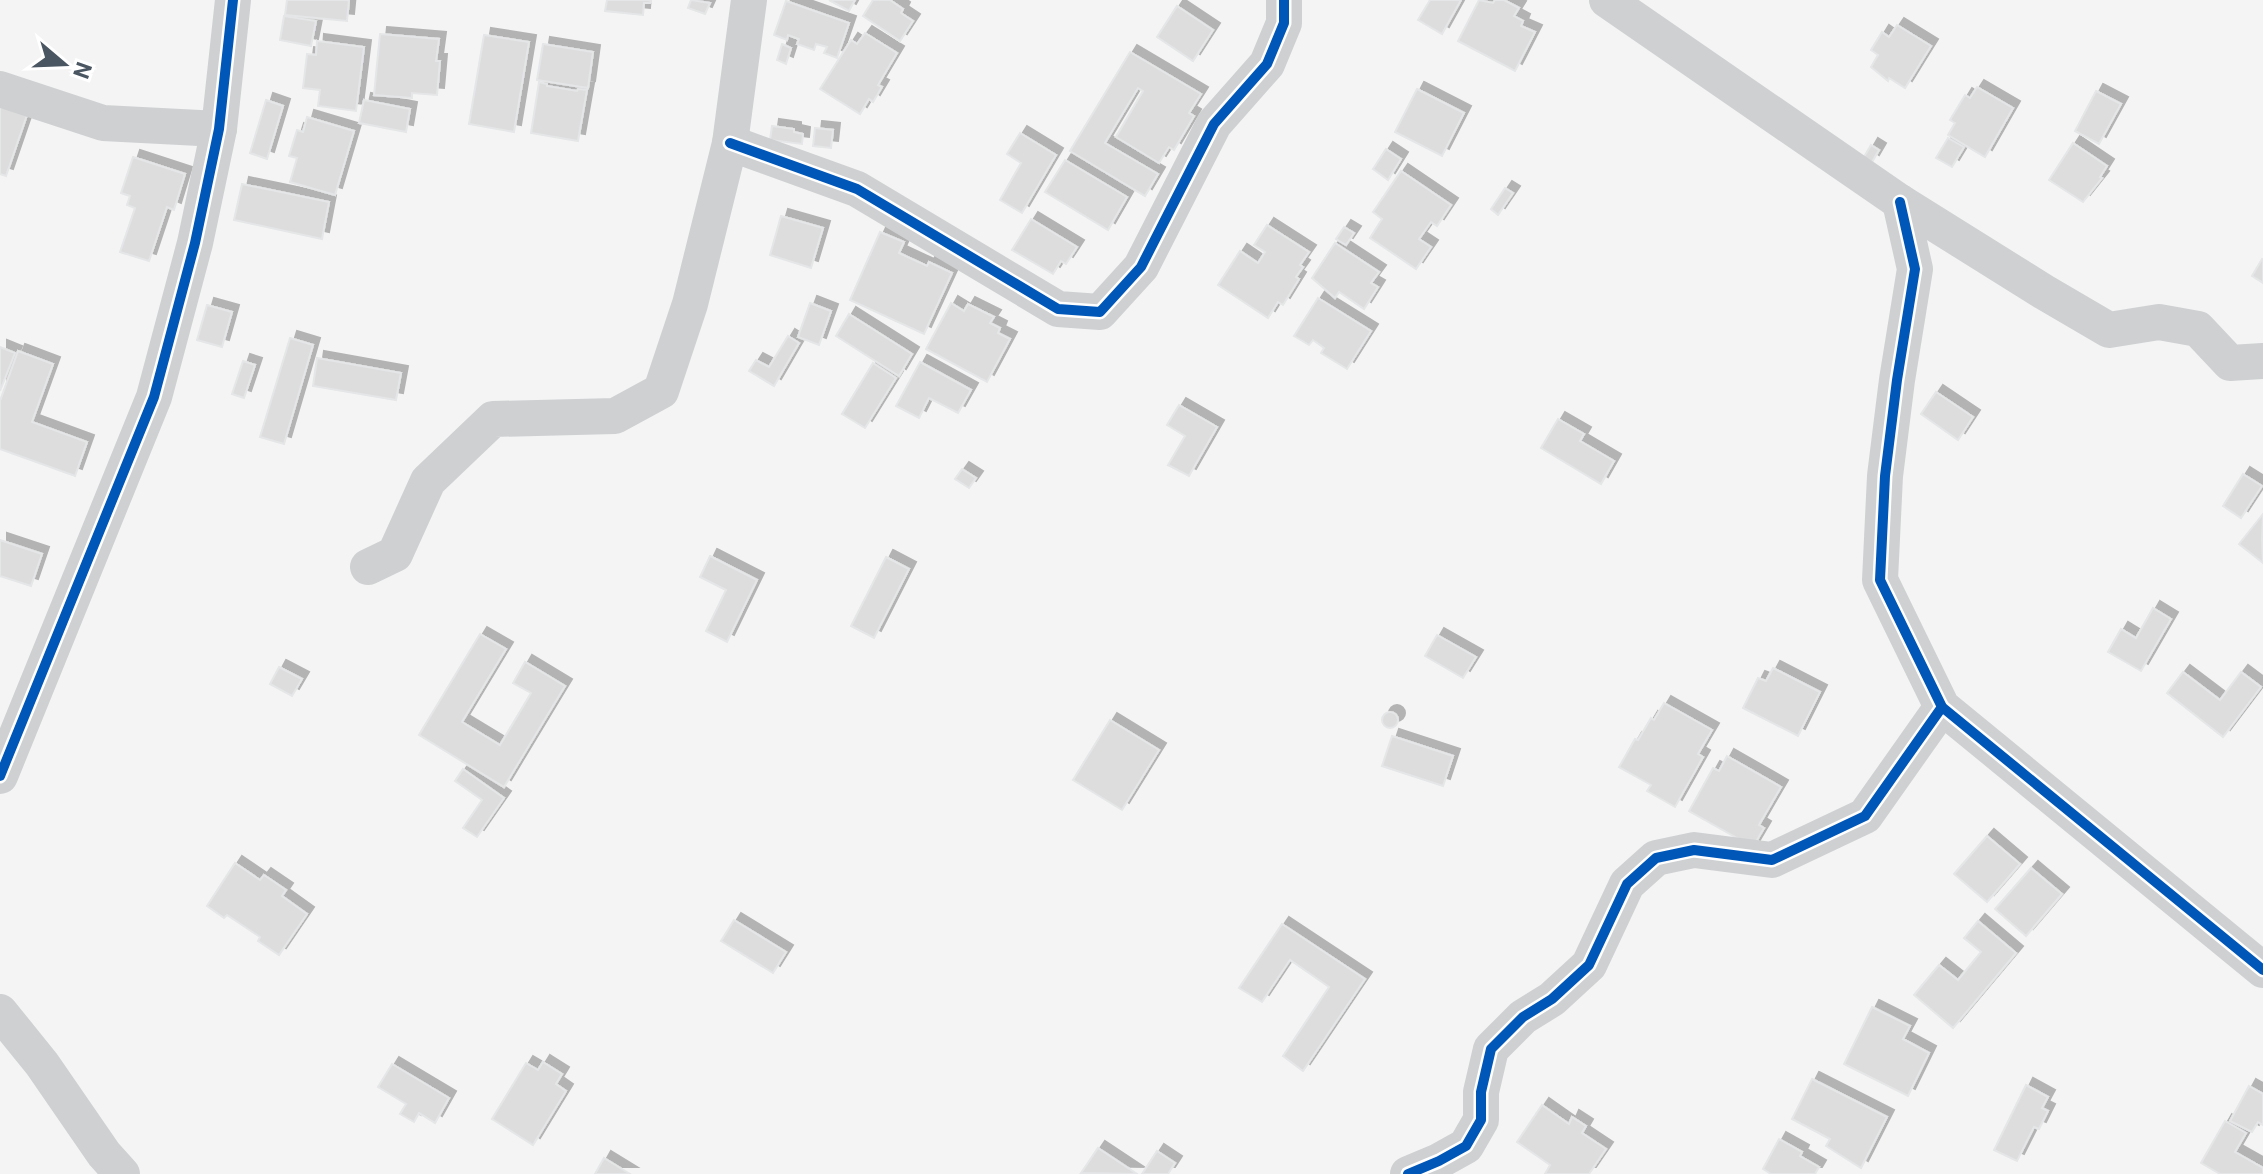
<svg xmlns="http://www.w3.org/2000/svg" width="2263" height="1174" viewBox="0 0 2263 1174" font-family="Roboto,sans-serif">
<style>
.building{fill:#ddddde;stroke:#e5e6e7;stroke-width:2;filter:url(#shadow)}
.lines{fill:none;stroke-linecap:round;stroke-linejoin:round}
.minor{stroke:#ced0d2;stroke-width:36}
.cycleway-casing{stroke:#fff;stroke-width:15}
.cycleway{stroke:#0057b8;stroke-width:10}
</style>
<defs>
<filter id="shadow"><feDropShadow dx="7" dy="-7" stdDeviation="0" flood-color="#0004"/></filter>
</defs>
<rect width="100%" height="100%" fill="#f4f4f4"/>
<!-- building -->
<g class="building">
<path d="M287 0H349L347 21 285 15Z"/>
<path d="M607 0H651L650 3H644L643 15 605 11Z"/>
<path d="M691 0 710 3 705 14 688 8Z"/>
<path d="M829 0H855L849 11Z"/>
<path d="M873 0H890L903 9 901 13 913 21 900 41 863 16Z"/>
<path d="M1430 0H1461L1442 34 1418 20Z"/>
<path d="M1479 0 1493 3 1495 0H1504L1519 8 1514 16 1523 21 1521 26 1535 32 1515 71 1458 41Z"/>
<path d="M786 1 849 23 837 58 824 53 827 47 816 44 814 50 797 44 799 39 788 35 787 40 774 35Z"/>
<path d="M1177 6 1213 30 1193 61 1157 37Z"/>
<path d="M284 16 316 21 311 46 280 40Z"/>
<path d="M1897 25 1931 46 1905 88 1889 78 1888 81 1871 67 1878 55 1871 50 1882 32 1889 37Z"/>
<path d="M865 33 897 53 878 85 882 87 873 102 869 99 860 114 820 89 851 40 857 44Z"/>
<path d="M380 34 439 39 436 61H440L437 95 412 93V98L374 95Z"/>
<path d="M484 35 529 42 514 132 469 124Z"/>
<path d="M317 41 364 47 356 111 318 106 320 90 303 88 307 54 316 55Z"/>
<path d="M543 44 593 52 588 88 537 80Z"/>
<path d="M782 44 791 48 786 64 777 60Z"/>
<path d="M1130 52 1201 94 1189 113 1194 116 1174 150 1169 147 1159 163 1116 137 1143 91 1138 88 1105 143 1158 174 1145 196 1070 151Z"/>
<path d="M539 82 547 84V86L577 91 578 89 587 90 578 141 531 133Z"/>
<path d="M1977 87 2013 108 1985 157 1948 135 1955 123 1950 120 1965 95 1970 98Z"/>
<path d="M1417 89 1464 113 1442 156 1395 132Z"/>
<path d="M2096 91 2121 104 2099 144 2075 131Z"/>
<path d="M266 100 283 106 267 159 250 153Z"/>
<path d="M364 100 410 109 406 132 359 123Z"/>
<path d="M0 107 28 112 6 176 0 174Z"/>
<path d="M307 117 354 131 335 195 290 182 297 158 289 156 297 130 303 132Z"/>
<path d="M772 126 794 129V132L803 134 802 144 770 140Z"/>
<path d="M815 128 833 130 831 148 813 146Z"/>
<path d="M1020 133 1056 155 1022 213 1000 200 1021 163 1007 154Z"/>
<path d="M1948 138 1964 147 1952 167 1936 158Z"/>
<path d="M2073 143 2107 166 2100 177 2102 178 2083 202 2049 180Z"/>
<path d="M1871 145 1879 150 1872 162 1864 157Z"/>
<path d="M1386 149 1401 159 1388 180 1373 169Z"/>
<path d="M133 157 185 174 174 210 167 207 149 261 120 252 135 208 127 205 130 196 121 193Z"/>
<path d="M1065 160 1127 197 1108 230 1045 192Z"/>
<path d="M1401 171 1451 205 1437 226 1431 222 1419 239 1431 247 1416 269 1370 238 1382 219 1373 212Z"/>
<path d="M242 184 329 202 322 239 234 220Z"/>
<path d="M1505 188 1513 193 1498 215 1491 209Z"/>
<path d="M781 216 823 228 811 268 770 255Z"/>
<path d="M1031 219 1077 247 1066 264 1061 261 1053 274 1012 250Z"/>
<path d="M1267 225 1309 252 1300 265 1303 267 1296 277 1299 279 1283 305 1278 302 1268 318 1218 285 1240 251 1258 263 1265 252 1254 245Z"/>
<path d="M1344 227 1354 233 1346 245 1336 239Z"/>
<path d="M880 232 904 242 899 253 927 266 929 262 952 273 924 334 850 300Z"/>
<path d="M1335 243 1379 272 1371 283 1378 287 1364 309 1339 292 1335 298 1312 278Z"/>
<path d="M2262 259 2263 260V283L2252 276Z"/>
<path d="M1318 298 1371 331 1347 369 1321 353 1324 348 1313 340 1309 345 1294 336Z"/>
<path d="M810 303 831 311 819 345 798 337Z"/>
<path d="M951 303 964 311 968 304 994 317 990 323 1000 328 998 333 1010 339 987 382 926 349Z"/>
<path d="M207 305 232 312 222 347 197 340Z"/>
<path d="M849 314 912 354 899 376 836 336Z"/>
<path d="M788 336 799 343 774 386 749 371 756 360 769 367Z"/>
<path d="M290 338 313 345 284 444 260 437Z"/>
<path d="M0 347 15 353 0 391Z"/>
<path d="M18 351 53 364 32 422 87 442 75 476 0 449V401Z"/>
<path d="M317 358 401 373 396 400 313 386Z"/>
<path d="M243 361 255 365 244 398 232 394Z"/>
<path d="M920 362 971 390 958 413 929 398 919 418 896 406Z"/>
<path d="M873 363 896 378 865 428 842 414Z"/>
<path d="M1936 392 1973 417 1958 440 1921 414Z"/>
<path d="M1179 405 1217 427 1189 476 1168 465 1185 436 1167 425Z"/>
<path d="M1558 419 1584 434 1580 441 1614 461 1601 484 1541 448Z"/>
<path d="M962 469 976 478 969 488 955 479Z"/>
<path d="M2243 474 2262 486 2241 518 2223 506Z"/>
<path d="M2263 514 2262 540 2263 563 2239 544Z"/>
<path d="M0 540 42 554 31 586 0 576Z"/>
<path d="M710 556 757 580 727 642 706 631 726 590 700 577Z"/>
<path d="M886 557 909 569 874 638 851 626Z"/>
<path d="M2153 608 2171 619 2141 671 2108 652 2121 629 2136 638Z"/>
<path d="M480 634 506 649 462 722 500 745 531 693 513 683 525 662 565 686 504 787 419 735Z"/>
<path d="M1437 635 1476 657 1463 678 1425 656Z"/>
<path d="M279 667 302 679 292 696 270 684Z"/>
<path d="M1773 668 1820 692 1798 736 1743 708 1758 678 1766 681Z"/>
<path d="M2183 672 2220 700 2241 672 2261 687 2223 737 2167 693Z"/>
<path d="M1664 703 1712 730 1698 754 1703 757 1675 807 1647 791 1651 785 1619 767 1635 739 1638 740 1651 718 1654 720Z"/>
<circle cx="1390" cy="720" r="8"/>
<path d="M1110 720 1159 750 1122 810 1073 780Z"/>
<path d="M1392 736 1453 756 1443 786 1382 766Z"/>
<path d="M1727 756 1781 787 1759 825 1764 828 1753 847 1689 811 1713 768 1719 771Z"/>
<path d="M463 769 504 798 477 837 463 828 482 800 455 781Z"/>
<path d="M1987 836 2020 864 1987 902 1954 874Z"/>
<path d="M235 863 260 880 264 875 286 890 282 896 307 914 279 955 258 941 260 937 227 915 224 918 207 906Z"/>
<path d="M2031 868 2062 894 2026 936 1995 909Z"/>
<path d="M734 920 786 952 773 973 721 941Z"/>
<path d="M1978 921 2016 953 1953 1028 1914 995 1939 965 1958 980 1981 952 1964 938Z"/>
<path d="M1282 924 1365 979 1303 1071 1283 1056 1329 987 1290 960 1262 1002 1239 988Z"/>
<path d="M1872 1007 1910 1026 1903 1039 1929 1053 1908 1096 1844 1064Z"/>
<path d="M543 1062 562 1074 556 1084 566 1091 533 1145 492 1119 526 1063 538 1070Z"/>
<path d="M392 1064 449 1098 435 1123 419 1113 414 1122 400 1114 406 1104 378 1087Z"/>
<path d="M1812 1079 1887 1117 1861 1168 1826 1146 1830 1139 1792 1119Z"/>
<path d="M2026 1085 2048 1097 2042 1108 2048 1111 2039 1129 2034 1127 2017 1161 1994 1150Z"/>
<path d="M2249 1086 2263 1094V1125L2258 1122 2252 1132 2230 1121Z"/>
<path d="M1542 1105 1569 1124 1572 1117 1586 1126 1582 1133 1606 1149 1589 1174H1545L1550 1165 1517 1142Z"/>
<path d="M2225 1121 2246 1133 2235 1152 2263 1168V1174H2220L2201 1163Z"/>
<path d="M1779 1139 1802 1152 1800 1156 1819 1167 1815 1174H1771L1763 1169Z"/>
<path d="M1098 1148 1137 1174 1081 1173Z"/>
<path d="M1157 1151 1175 1163 1168 1174H1142Z"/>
<path d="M604 1158 630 1174H595Z"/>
</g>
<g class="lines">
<!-- minor -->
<g class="minor">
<path d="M1607 0 1900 202 2044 292 2109 330 2159 322 2198 329 2230 363 2263 361"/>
<path d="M0 89 103 123 219 129"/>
<path d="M730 143 857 189 1058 309 1100 312 1141 267 1214 124 1267 64 1284 23V0"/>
<path d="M1900 202 1915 269 1897 380 1885 476 1880 580 1942 707 2263 970"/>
<path d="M368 567 395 554 428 481 493 419 615 416 661 391 690 304 730 143 749 0"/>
<path d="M0 776 154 397 195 243 219 129 233 0"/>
<path d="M0 1012 42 1064 104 1154 122 1174"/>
<path d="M1408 1174 1439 1161 1466 1146 1481 1120V1092L1491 1049 1523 1017 1552 999 1589 965 1627 884 1656 858 1694 850 1772 860 1865 816 1942 707"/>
</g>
<!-- cycleway casing -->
<g class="cycleway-casing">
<g id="cycleway">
<path d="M730 143 857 189 1058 309 1100 312 1141 267 1214 124 1267 64 1284 23V0"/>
<path d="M1900 202 1915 269 1897 380 1885 476 1880 580 1942 707 2263 970"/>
<path d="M0 776 154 397 195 243 219 129 233 0"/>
<path d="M1408 1174 1439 1161 1466 1146 1481 1120V1092L1491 1049 1523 1017 1552 999 1589 965 1627 884 1656 858 1694 850 1772 860 1865 816 1942 707"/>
</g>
</g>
<!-- cycleway -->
<use href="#cycleway" class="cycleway"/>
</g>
<!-- north arrow -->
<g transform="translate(64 64) rotate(109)" stroke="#ffffff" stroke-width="6" paint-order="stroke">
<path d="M0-6L14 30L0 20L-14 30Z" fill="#4a5661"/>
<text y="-12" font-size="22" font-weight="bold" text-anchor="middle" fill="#4a5661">N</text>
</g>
</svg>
